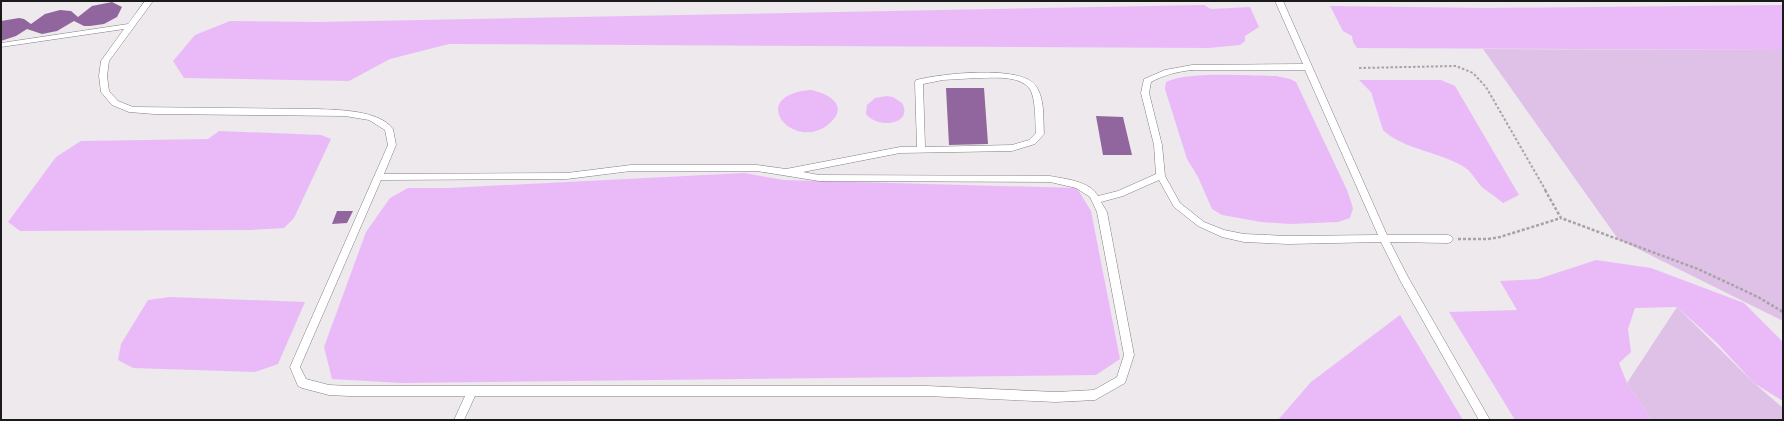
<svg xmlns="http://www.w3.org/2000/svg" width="1784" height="421" viewBox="0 0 1784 421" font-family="'Sofia Sans Condensed',sans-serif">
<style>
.green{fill:#dfc1e7}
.water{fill:#eabaf8}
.building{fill:#91659d}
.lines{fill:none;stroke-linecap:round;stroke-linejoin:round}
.lane-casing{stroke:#827f83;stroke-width:1}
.path-far1{stroke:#a7a4a7;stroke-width:2;stroke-dasharray:2.5 2;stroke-linecap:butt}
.path{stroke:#a7a4a7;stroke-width:2.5;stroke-dasharray:3 2;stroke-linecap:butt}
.lane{fill:#fff;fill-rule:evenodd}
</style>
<rect width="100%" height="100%" fill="#ede9ed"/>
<!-- green -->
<g class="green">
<path d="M1483 49 1783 50V321L1618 239Z"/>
<path d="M1677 307 1754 383 1783 408V420H1652L1627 383Z"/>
</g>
<!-- water -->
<g class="water">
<path d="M1204 5 1211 9 1250 7 1259 27 1245 36V41L1240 45 1209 48 449 44 390 59 349 81 184 78 173 61 195 35 230 21 318 22Z"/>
<path d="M1783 5V50L1357 48 1353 42 1352 36 1343 31 1330 6 1487 8Z"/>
<path d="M1276 76 1290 79 1296 82 1347 190 1353 208 1350 218 1338 222 1290 224 1261 222 1222 215 1212 209 1198 177 1187 159 1165 89 1166 82C1190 71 1248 76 1276 76Z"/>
<path d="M1359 80H1441L1455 86 1519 195 1503 203C1497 198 1490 193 1483 188 1477 182 1473 174 1467 169 1444 152 1405 151 1383 130L1371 92Z"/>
<path d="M810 90C825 92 849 104 832 121 797 157 743 96 810 90Z"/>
<path d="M887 96 893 97 902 103C914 124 878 130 866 114L867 105 875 98Z"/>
<path d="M219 131 321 135 331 139 294 218 284 228 251 230 20 231 8 222 56 157 81 141 208 139Z"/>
<path d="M744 173 784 180 1077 188 1091 211 1120 359 1096 375 401 383 332 379 324 347 366 232 390 198 408 188H448Z"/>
<path d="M1596 260 1651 268 1744 303 1783 342V401L1754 383 1717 343 1677 307 1635 308 1628 329 1631 352 1619 363 1627 383 1652 420H1515L1449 312 1517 310 1500 281 1538 279Z"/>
<path d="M170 297 305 302 278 364 255 372 133 368 118 360 121 344 148 300Z"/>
<path d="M1400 315 1463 420H1278L1311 382Z"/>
</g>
<!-- building -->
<g class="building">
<path d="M112 2 122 7 117 17 104 24 90 26H84L74 21 57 31 42 34 27 29 16 36 1 41V21L19 18 24 19 31 24 45 14 60 10 71 11 78 17 92 6Z"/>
<path d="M946 88H984L988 144 949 145Z"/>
<path d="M1096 116 1123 117 1132 155H1103Z"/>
<path d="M337 211H353L347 223 332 224Z"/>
</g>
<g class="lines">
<!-- lane casing -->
<g class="lane-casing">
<path id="lane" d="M145 1H153L109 61 107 76 109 91 118 101 133 107 317 109C339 110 379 110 393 129L396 145 384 174 567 173 631 165H757L786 169 900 147H917L915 82 916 80C939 74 1021 64 1036 86 1045 99 1043 119 1044 134L1035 144 1012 151 900 153 803 172 819 175 1050 176C1065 179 1090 181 1098 196L1118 191 1156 174 1154 145 1141 93 1144 79 1165 70 1192 65 1303 64 1275 1H1283L1387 235H1448L1451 236 1453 239 1451 242 1448 243 1390 242 1408 277 1490 420H1479L1401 282 1381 242 1288 244 1244 242 1222 237 1198 226 1174 207 1159 180 1123 196 1101 202 1107 212 1134 355 1125 383 1095 400 1056 402 927 396H475L464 420H454L465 396H349L329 395 302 388 298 386 290 367 388 145 385 130 369 120 345 116 154 114 129 112 112 105 101 92 99 76 101 61 124 29 1 47V43L128 24ZM1192 70H1305L1378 235 1288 236 1244 234 1224 230 1204 222 1180 203 1165 176 1162 145 1149 93 1151 82C1164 75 1176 72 1192 70ZM978 78C993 78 1018 75 1029 88 1036 96 1035 122 1036 133L1029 140 1012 145 925 147 923 84 943 80ZM631 171H757L819 181 1050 182 1076 188 1090 197 1097 212 1124 355 1117 377 1094 390 1056 392 927 386H349L329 385 306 379 300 367 381 180 567 179Z"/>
</g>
<!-- path-far1 -->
<path class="path-far1" d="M1359 68 1456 66 1473 73 1486 87 1546 191"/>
<!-- path -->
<g class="path">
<path d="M1545 190 1561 218 1698 269 1758 297 1783 312"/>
<path d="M1458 239H1488L1500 237 1561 218"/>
</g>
<!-- lane -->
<use href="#lane" class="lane"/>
</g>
<!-- border -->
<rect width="1784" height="421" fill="none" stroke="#1b1a1b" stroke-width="4"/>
</svg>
